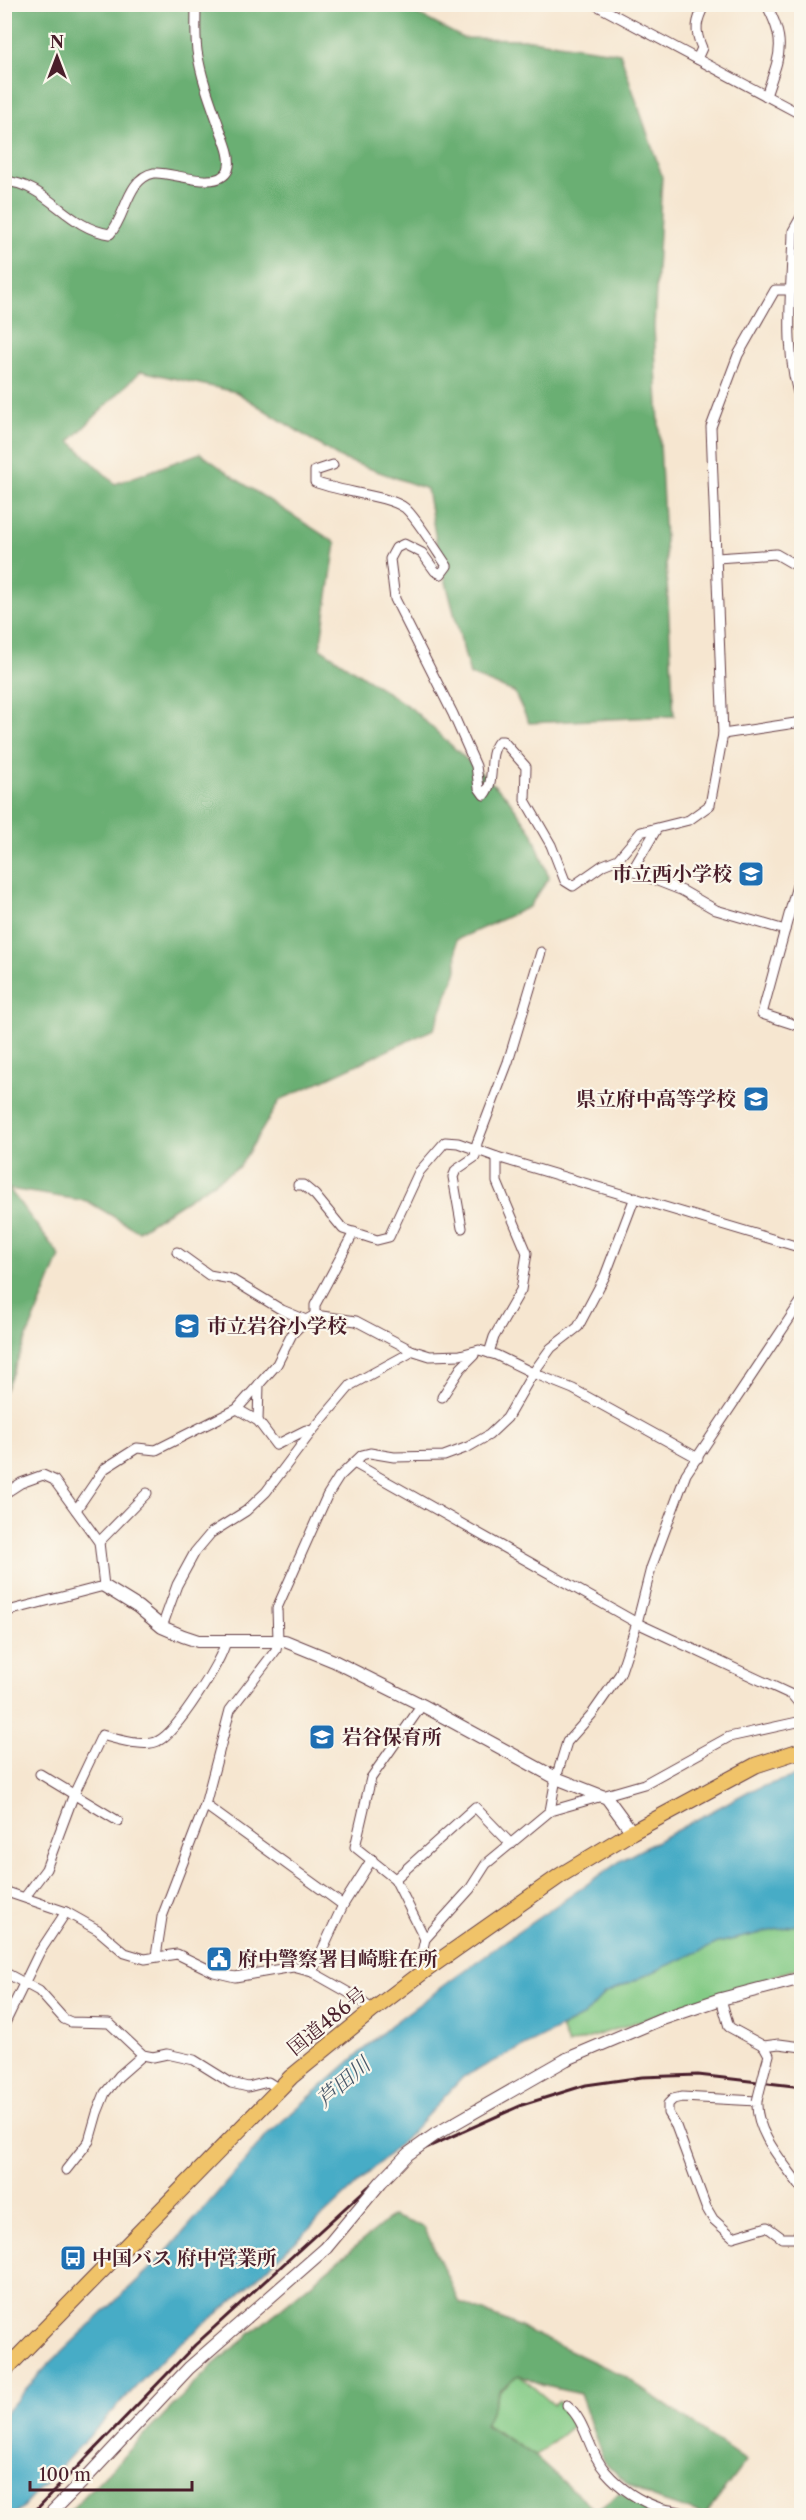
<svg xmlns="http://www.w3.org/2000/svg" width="806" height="2520" viewBox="0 0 806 2520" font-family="'Libre Caslon Text','Noto Serif JP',serif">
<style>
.green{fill:#84cb86;stroke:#677558;stroke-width:1.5}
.forest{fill:#6baf73;stroke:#5a674f;stroke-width:1.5}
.water{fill:#46acc6;stroke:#486678;stroke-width:1.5}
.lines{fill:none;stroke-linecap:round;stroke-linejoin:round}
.minor-casing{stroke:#643d44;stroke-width:11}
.tertiary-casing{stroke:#643d44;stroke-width:14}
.trunk-casing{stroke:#643d44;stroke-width:17}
.minor{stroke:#fff;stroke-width:9}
.tertiary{stroke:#fff;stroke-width:12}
.trunk{stroke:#f0c369;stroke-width:15}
.rail{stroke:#4a1f2b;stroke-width:3}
.minor-bridge-casing{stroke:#643d44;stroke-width:11;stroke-linecap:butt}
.tertiary-bridge-casing{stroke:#643d44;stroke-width:14;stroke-linecap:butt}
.minor-bridge{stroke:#fff;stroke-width:9}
.tertiary-bridge{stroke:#fff;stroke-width:12}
.labels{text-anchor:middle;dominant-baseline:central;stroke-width:4.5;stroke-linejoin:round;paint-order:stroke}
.poi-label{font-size:20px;font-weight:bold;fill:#4a1f2b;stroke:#fbf7ec;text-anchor:start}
.street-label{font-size:20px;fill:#4a1f2b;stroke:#fbf7ec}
.water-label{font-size:21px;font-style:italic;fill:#485769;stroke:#fbf7ec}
</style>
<rect width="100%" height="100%" fill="#fbf7ec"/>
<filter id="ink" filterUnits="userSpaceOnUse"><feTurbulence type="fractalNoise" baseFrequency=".0167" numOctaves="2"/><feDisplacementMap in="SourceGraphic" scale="12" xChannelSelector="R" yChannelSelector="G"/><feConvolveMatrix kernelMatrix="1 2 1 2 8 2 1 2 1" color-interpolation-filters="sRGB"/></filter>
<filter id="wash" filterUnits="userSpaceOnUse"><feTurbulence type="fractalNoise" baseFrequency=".008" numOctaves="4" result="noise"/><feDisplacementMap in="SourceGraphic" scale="24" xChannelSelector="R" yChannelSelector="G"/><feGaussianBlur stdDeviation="1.35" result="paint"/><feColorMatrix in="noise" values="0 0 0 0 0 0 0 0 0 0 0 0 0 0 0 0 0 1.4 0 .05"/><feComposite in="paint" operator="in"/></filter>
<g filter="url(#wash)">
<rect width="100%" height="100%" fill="#f6e6d0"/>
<!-- green -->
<g class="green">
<path d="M801 1924V1967L568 2045 561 2028 584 2016 604 1994 717 1943Z"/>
<path d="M519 2375 554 2405 558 2401 577 2422 535 2456 485 2424 500 2390Z"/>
</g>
<!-- forest -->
<g class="forest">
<path d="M5 5H400L463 38 524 39 620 53 662 176 654 327 674 716 529 723 514 692 470 675 438 551 427 489 340 458 236 392 141 371 70 441 115 484 200 453 239 481 336 543 320 648 411 708 507 797 532 832 549 878 529 907 456 940 457 970 434 1029 280 1100 240 1166 138 1231 87 1201 9 1189 60 1256 5 1391Z"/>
<path d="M392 2216 424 2227 460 2303 507 2321 624 2376 746 2461 705 2515 653 2498 626 2483 604 2461 580 2394 541 2385 519 2375 500 2390 485 2425 535 2456 596 2511 620 2493 671 2515 65 2516 213 2365Z"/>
</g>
<!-- water -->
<path class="water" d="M801 1774V1924L718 1943 604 1994 584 2016 463 2077 403 2141 229 2304 165 2356 15 2515H5V2413L48 2365 162 2257 269 2133 391 2025 495 1948 622 1860 749 1791Z"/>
</g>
<g filter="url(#ink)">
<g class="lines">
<!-- minor casing -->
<g class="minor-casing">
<g id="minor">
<path d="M594 4 802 115"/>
<path d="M697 59 702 48C694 30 696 21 705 4"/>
<path d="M766 96C779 56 788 44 766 4"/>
<path d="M4 181C48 184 66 228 110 234 126 217 127 178 154 173 171 171 218 192 228 170 233 157 223 138 219 126 210 101 201 77 197 51 195 36 196 19 196 4"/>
<path d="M802 215 793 231C792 287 782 352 802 405"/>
<path d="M333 465 315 471V482C338 492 388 495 405 508 415 516 438 553 447 566L441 574 435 571 422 553 404 544 396 548 390 559 395 599 453 714 476 766 479 788 484 795C497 780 486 756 499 741H503L526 767 525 800 551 845 565 881 573 886 603 865 618 859 641 832 689 820 710 805 723 734 802 722"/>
<path d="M717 558 776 554 802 569"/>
<path d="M723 734 711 427 738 355 775 290H792"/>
<path d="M656 830 632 871 683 891 716 910 785 930"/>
<path d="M802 867 762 1014 802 1027"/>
<path d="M298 1185H303L315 1195 343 1229 377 1240 389 1237 419 1172 445 1142 458 1143 497 1157 802 1248"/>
<path d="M462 1228 453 1177 456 1170 475 1157 477 1143 508 1062 541 952"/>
<path d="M177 1252 209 1275 231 1279 282 1310 306 1320"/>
<path d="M315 1315V1305L354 1232"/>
<path d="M489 1353 494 1337 521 1290 527 1253 497 1182V1157"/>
<path d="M442 1397 461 1368 474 1355 473 1352"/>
<path d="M237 1409 258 1421 276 1445 306 1430 312 1431"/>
<path d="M258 1421 259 1384"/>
<path d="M354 1463 637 1623 792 1695 802 1707"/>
<path d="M4 1494 21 1483 43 1475 54 1480 99 1542 104 1586 4 1612"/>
<path d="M76 1510 104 1469 137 1448 156 1450 237 1409 277 1364 292 1334 306 1320 315 1315 356 1321 411 1350 430 1356 460 1355 479 1350 496 1355 533 1373 573 1389 698 1458"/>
<path d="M99 1542 147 1493"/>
<path d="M162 1627 177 1585 195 1552 211 1533 246 1511 266 1492 312 1431 351 1385 408 1354 411 1350"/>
<path d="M422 1705 371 1778 355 1847 395 1879 425 1939"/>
<path d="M40 1774 118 1821"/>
<path d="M205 1805 343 1905"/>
<path d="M550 1811 556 1778 567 1742 592 1714 620 1674 637 1623 651 1568 686 1474 802 1300"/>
<path d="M395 1879 475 1807 511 1844"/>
<path d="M4 1891 66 1912 98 1930 125 1953 145 1959 177 1954 214 1972 235 1977 293 1967 312 1972 351 1994 373 2010"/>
<path d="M25 1897 46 1869 74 1794 102 1735C115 1739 145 1748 158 1741 177 1732 221 1662 226 1641"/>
<path d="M156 1956 162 1917 205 1805 230 1710 276 1650 278 1640 277 1608 327 1496 339 1477 362 1455 370 1453 394 1457 444 1456 468 1447 489 1435 507 1418 533 1373 551 1348 578 1327 605 1276 635 1197"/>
<path d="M4 1972 39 1991 64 2019 71 2022 109 2023 143 2055 153 2057 167 2054 194 2060 231 2083 248 2087 268 2082 279 2089"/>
<path d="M312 1972 343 1905 372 1859"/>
<path d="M423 1972 420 1961 425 1939 470 1889 486 1864 550 1811 644 1784 729 1737 802 1721"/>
<path d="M721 1999 729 2027 764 2046 769 2055 765 2069"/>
<path d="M4 2025 39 1953 66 1912"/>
<path d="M764 2046 779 2044 802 2047"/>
<path d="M66 2170 89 2141 97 2113 105 2093 119 2076 143 2055"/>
<path d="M802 2189C784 2163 755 2133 757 2101L682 2097 673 2099 668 2104V2113L676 2126 706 2207 713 2219 733 2237 767 2227 782 2238H797L802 2243"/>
<path d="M797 2238 802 2223"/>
<path d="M567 2405C587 2422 588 2452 606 2472 620 2488 639 2501 660 2508 670 2511 681 2510 691 2516"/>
</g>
</g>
<!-- tertiary casing -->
<g class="tertiary-casing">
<g id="tertiary">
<path d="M104 1586 138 1607 162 1627 183 1636 198 1641H285L334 1661 422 1705 556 1778 607 1798 632 1832"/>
<path d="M567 2059 659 2020 721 1999 802 1978"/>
<path d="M48 2516 84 2480 189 2368 326 2248"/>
</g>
</g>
<!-- trunk casing -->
<g class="trunk-casing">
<path id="trunk" d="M4 2371 291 2077 373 2010 423 1972 561 1875 632 1832 756 1765 802 1750"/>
</g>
<!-- minor -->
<use href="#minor" class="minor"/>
<!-- tertiary -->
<use href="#tertiary" class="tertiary"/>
<!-- trunk -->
<use href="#trunk" class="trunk"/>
<!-- rail -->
<path class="rail" d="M30 2516 195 2345 368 2187 424 2149 522 2105 586 2085 642 2077 698 2075 802 2087"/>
<!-- minor-bridge casing -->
<g class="minor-bridge-casing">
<path id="minor-bridge" d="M757 2101 765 2069"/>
</g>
<!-- tertiary-bridge casing -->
<g class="tertiary-bridge-casing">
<path id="tertiary-bridge" d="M326 2248 381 2182 408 2154 436 2134 567 2059"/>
</g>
<!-- minor-bridge -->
<use href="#minor-bridge" class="minor-bridge"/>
<!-- tertiary-bridge -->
<use href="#tertiary-bridge" class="tertiary-bridge"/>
</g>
</g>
<!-- icons -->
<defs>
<g id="school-square" transform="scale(1.35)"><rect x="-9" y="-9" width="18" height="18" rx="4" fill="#1f6fb2" stroke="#fbf7ec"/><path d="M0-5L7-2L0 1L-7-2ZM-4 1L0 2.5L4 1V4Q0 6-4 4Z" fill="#fff"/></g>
<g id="civic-square" transform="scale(1.35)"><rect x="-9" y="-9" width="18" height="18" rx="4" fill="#1f6fb2" stroke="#fbf7ec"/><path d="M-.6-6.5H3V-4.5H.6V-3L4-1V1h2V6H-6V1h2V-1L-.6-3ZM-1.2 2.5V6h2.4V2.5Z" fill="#fff"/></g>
<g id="bus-square" transform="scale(1.35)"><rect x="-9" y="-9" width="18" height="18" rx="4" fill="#1f6fb2" stroke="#fbf7ec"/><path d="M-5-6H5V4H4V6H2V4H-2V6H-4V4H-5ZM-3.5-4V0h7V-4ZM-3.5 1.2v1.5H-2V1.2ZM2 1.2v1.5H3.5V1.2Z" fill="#fff"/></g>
</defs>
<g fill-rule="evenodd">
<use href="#school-square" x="751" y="874"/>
<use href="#school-square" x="756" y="1099"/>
<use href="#school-square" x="187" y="1326"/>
<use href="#school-square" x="322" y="1737"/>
<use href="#civic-square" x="219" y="1959"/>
<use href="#bus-square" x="73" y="2258"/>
</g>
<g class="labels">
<!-- poi labels -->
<g class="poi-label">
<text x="732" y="874" text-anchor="end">市立西小学校</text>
<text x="736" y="1099" text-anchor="end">県立府中高等学校</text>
<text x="207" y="1326">市立岩谷小学校</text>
<text x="342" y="1737">岩谷保育所</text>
<text x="238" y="1959">府中警察署目崎駐在所</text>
<text x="92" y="2258">中国バス 府中営業所</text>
</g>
<!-- street labels -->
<g class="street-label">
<text transform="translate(327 2021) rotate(-39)">国道486号</text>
</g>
<!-- water labels -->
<g class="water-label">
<text transform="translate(343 2082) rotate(-41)">芦田川</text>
</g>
</g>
<!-- margin -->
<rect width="806" height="2520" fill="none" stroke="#fbf7ec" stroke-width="24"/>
<!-- north arrow -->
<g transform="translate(57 57)" stroke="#fbf7ec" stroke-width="4.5" paint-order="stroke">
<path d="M0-4.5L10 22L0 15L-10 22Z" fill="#4a1f2b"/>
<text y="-9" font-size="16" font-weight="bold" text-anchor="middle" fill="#4a1f2b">N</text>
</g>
<!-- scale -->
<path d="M30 2481v9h162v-9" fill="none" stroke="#4a1f2b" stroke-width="3"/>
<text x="39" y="2481" font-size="18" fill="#4a1f2b" stroke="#fbf7ec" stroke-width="4.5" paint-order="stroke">100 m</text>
</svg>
